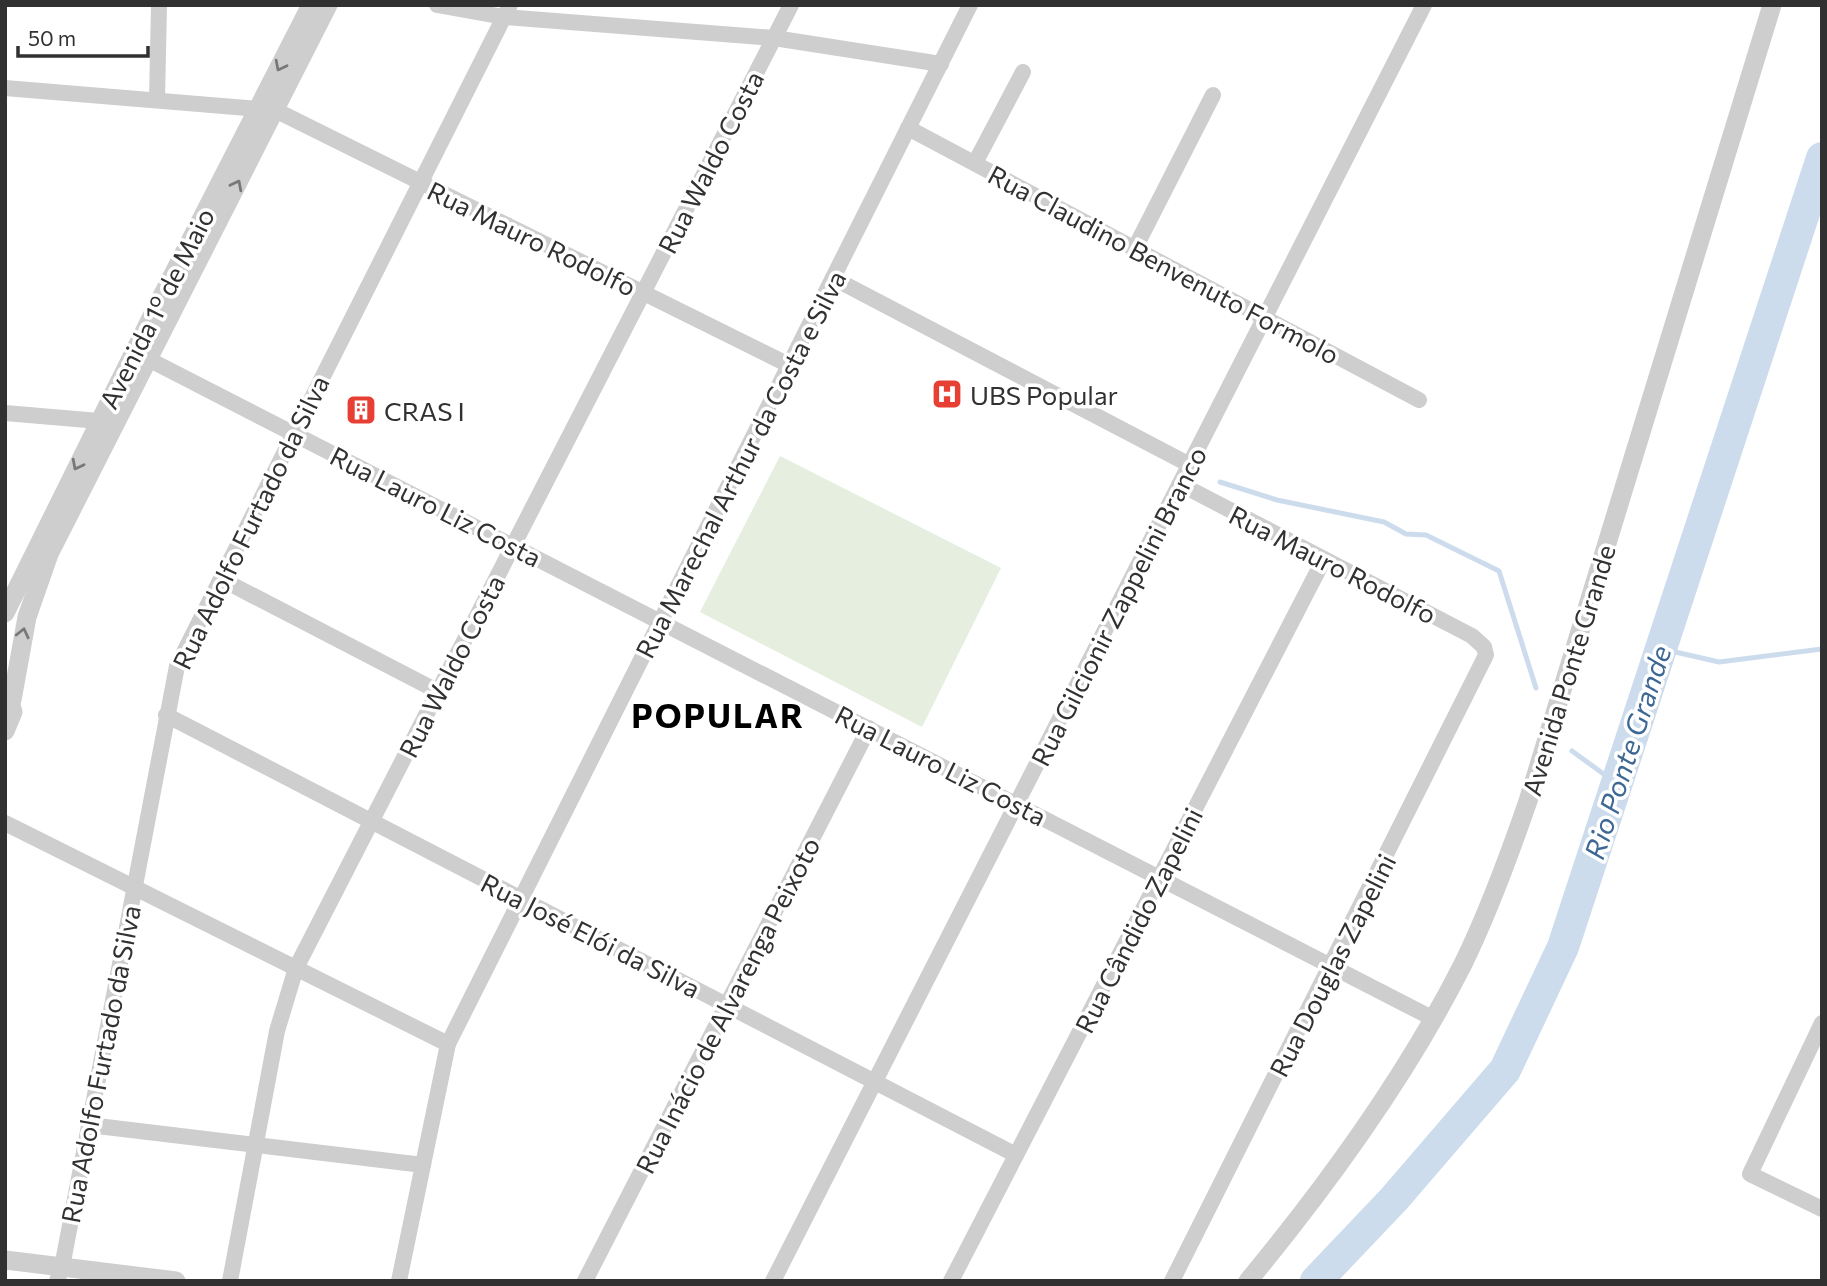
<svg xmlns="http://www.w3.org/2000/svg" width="1827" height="1286" viewBox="0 0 1827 1286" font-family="Commissioner,sans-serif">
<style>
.park{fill:#e5eedf}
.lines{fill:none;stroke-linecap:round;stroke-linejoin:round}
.stream{stroke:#ccdced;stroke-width:5}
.river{stroke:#ccdced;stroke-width:32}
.minor{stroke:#cecece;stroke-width:16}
.tertiary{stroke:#cecece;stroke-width:19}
.oneway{stroke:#787878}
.labels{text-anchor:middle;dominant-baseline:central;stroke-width:7;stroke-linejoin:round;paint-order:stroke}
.street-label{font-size:26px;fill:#313131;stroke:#fff}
.poi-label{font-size:26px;fill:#313131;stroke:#fff;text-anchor:start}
.water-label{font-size:28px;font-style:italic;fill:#3d6794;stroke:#fff}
.district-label{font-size:33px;font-weight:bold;letter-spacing:2px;fill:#000;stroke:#fff}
</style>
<rect width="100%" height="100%" fill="#fff"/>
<!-- park -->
<path class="park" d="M780 456 1001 568 922 727 700 612Z"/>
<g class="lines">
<!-- stream -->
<g class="stream">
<path d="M1220 482 1277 500 1384 522 1406 534 1426 535 1499 571 1536 688"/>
<path d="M1658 654 1671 651 1719 662 1822 649"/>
<path d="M1572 751 1616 783"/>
</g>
<!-- river -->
<path class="river" d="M1316 1281 1394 1199 1505 1070 1563 947 1822 158"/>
<!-- minor -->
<g class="minor">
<path d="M437 5 504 17 774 38 941 64"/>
<path d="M5 88 258 109"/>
<path d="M157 100 159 5"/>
<path d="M275 110 789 365"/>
<path d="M908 128 1419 400"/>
<path d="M975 163 1023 72"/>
<path d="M1135 248 1213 95"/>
<path d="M833 278 1190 465"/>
<path d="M148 359 1434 1019"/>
<path d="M5 413 99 421"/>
<path d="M221 579 439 692"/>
<path d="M166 715 1016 1155"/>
<path d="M5 823 448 1044"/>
<path d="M1822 1023 1750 1174 1822 1209"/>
<path d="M89 1125 423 1165"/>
<path d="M57 1281 62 1267 177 666 510 5"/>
<path d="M230 1281 277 1031 296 968 791 5"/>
<path d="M399 1281 448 1044 970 5"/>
<path d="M585 1281 869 728"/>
<path d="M773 1281 1424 5"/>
<path d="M951 1281 1324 559"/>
<path d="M1172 1281 1486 655 1484 647 1472 636 1180 484"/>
</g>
<!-- tertiary -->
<g class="tertiary">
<path d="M5 613 157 306 311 5"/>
<path d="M12 700 27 617 49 554 328 5"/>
<path d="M5 731 13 712 6 689"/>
<path d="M5 1260 176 1281"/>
<path d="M1248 1281C1329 1183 1406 1077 1463 964 1489 911 1509 856 1528 801L1772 5"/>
</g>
</g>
<!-- one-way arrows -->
<defs><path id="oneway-chevron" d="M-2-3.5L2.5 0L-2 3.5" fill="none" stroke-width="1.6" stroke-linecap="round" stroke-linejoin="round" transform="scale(1.75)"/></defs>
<g class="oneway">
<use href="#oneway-chevron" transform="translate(280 66) rotate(117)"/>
<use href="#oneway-chevron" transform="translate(237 185) rotate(-63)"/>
<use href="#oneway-chevron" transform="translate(77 465) rotate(117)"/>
<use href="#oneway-chevron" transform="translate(23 633) rotate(-77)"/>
</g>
<!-- icons -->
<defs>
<g id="hospital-square" transform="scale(1.575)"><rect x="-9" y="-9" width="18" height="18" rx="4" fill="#e73f34" stroke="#fff"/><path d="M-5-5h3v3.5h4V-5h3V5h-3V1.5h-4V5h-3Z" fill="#fff"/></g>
<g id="building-square" transform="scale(1.575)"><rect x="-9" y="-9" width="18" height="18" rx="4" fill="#e73f34" stroke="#fff"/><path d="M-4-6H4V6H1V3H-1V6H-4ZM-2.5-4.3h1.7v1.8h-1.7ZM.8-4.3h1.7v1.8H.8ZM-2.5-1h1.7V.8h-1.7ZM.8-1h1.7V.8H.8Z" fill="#fff"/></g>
</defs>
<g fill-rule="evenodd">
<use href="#hospital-square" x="947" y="394"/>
<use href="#building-square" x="361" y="410"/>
</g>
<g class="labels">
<!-- street labels -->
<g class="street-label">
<text transform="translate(710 162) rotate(-63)">Rua Waldo Costa</text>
<text transform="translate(532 238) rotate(26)">Rua Mauro Rodolfo</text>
<text transform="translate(1164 264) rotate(28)">Rua Claudino Benvenuto Formolo</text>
<text transform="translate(156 308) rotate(-63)">Avenida 1º de Maio</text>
<text transform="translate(740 464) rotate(-63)">Rua Marechal Arthur da Costa e Silva</text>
<text transform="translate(436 506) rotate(27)">Rua Lauro Liz Costa</text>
<text transform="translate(250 522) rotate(-64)">Rua Adolfo Furtado da Silva</text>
<text transform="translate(1333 564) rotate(27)">Rua Mauro Rodolfo</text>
<text transform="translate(1118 606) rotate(-63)">Rua Gilcionir Zappelini Branco</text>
<text transform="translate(451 666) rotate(-63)">Rua Waldo Costa</text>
<text transform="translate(1568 670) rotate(-73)">Avenida Ponte Grande</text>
<text transform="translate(941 765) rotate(27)">Rua Lauro Liz Costa</text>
<text transform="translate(1138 920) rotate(-63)">Rua Cândido Zapelini</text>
<text transform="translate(591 935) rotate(27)">Rua José Elói da Silva</text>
<text transform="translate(1332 965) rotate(-63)">Rua Douglas Zapelini</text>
<text transform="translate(727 1005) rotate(-63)">Rua Inácio de Alvarenga Peixoto</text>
<text transform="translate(100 1064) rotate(-79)">Rua Adolfo Furtado da Silva</text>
</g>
<!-- poi labels -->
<g class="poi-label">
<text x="970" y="394">UBS Popular</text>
<text x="384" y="410">CRAS I</text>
</g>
<!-- water labels -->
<g class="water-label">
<text transform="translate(1627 752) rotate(-72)">Rio Ponte Grande</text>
</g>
<!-- district labels -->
<g class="district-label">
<text x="718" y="714">POPULAR</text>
</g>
</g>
<!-- border -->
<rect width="1827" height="1286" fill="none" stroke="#313131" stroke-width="14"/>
<!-- scale -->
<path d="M18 46v10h130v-10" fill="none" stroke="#313131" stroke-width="3.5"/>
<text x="28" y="46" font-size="21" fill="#313131" stroke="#ffffff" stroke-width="5" paint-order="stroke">50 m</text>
</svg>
